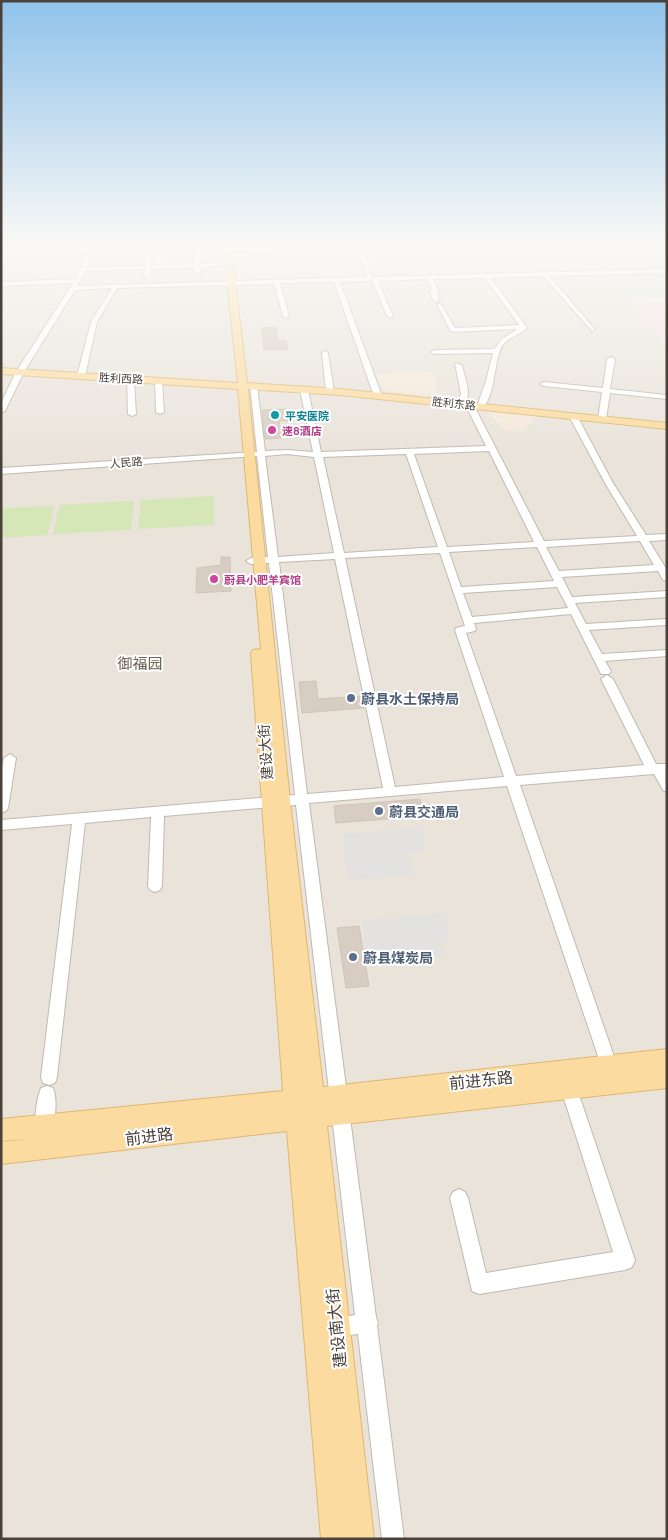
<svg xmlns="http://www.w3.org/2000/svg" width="668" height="1540" viewBox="0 0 668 1540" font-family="Manrope,'Noto Sans SC',sans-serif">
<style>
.residential{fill:#e9e3da;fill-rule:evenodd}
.commercial{fill:#f5e8d9}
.medical{fill:#f5e2e1}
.green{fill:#d5e7b7}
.parking{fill:#e4e2e0}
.building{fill:#d7cdc2;stroke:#d1c5b5}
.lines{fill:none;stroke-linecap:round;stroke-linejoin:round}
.minor-casing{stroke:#c1b9af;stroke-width:2}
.major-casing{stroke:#e0b76f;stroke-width:2}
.minor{fill:#fff;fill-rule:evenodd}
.major{fill:#fbdba0;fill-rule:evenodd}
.culture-dot{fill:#0f9aa8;stroke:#fff;stroke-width:2}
.hotel-dot{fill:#d1479c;stroke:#fff;stroke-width:2}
.service-dot{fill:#5c6f8a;stroke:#fff;stroke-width:2}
.labels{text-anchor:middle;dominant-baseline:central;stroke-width:4;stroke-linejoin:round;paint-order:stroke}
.far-street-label{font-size:11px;fill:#4a423a;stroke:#fff}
.far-culture-label{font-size:11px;font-weight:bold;fill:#0d838f;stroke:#fff;text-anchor:start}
.far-hotel-label{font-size:11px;font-weight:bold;fill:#b23c85;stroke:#fff;text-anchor:start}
.service-label{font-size:14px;font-weight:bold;fill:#4e5e75;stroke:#fff;text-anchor:start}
.street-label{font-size:14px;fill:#4a423a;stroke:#fff}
.neighbourhood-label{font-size:15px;fill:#6c6051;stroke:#fff}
.near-street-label{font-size:16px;fill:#4a423a;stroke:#fff}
</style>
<rect width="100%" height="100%" fill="#f5f2ec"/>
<!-- residential -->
<path class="residential" d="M1 245H667V1539H1ZM434 372 437 396 383 390ZM488 411 536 415V416L524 431 505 430Z"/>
<!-- commercial -->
<g class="commercial">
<path d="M434 372 438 396 383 390 376 374Z"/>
<path d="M488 411 536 415 524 431 505 430Z"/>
</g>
<!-- medical -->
<path class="medical" d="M667 298V344L626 299Z"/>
<!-- green -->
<g class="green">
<path d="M214 496V525L138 529 141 500Z"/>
<path d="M134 501 131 530 53 534 60 505Z"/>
<path d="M54 506 47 535 1 538V508Z"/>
</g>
<!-- parking -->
<g class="parking">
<path d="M422 828 426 850 408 852 413 875 348 880 342 834Z"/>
<path d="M444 913 450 941 441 942 444 957 369 964 362 921Z"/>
</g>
<!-- building -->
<g class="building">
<path d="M276 327 278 341H286L288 349 264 350 262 328Z"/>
<path d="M286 409 288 421H279L282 438 265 439 262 410Z"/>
<path d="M221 557H230L231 591 196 593 197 568 221 565Z"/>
<path d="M316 681 318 699 361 696 364 708 302 713 299 682Z"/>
<path d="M420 799 424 816 336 823 334 806Z"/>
<path d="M359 926 369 986 346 988 337 928Z"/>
</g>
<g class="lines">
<!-- minor casing -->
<g class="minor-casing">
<g id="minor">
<path d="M93 245H99L87 267 145 266 146 254 149 252 152 254 151 265 194 264V249L197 247 200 249V264L229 263 232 265 200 268V273L197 275 194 273V268L150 269V275L147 277 144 275 145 269 85 271 77 286 367 277 356 245H362L372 277 667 269V273L549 276 594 328 595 329 592 331 543 276 491 278 527 328C520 335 507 338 502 346 494 359 495 402 481 408L477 406 486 381 493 353 434 354 431 352 434 350 494 349 502 339 517 329 453 332 450 330 437 304H441L455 328 519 325 485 278 433 279 439 291 437 293 439 300 436 302 433 300 430 291 432 289 427 279 378 281 393 316 390 318 387 316 372 281 340 282 382 396 378 398 374 396 334 282 280 283 289 316 286 318 283 316 274 284 117 288 97 322 85 376 81 378 77 376 91 322 112 288 75 290 24 372 5 411 1 413V403L16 372 73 283 1 286V282L75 279Z"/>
<path d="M156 245H162V246L159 248Z"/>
<path d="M329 245 327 248 228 251 225 249 228 247Z"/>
<path d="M325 351 328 353 334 392 330 394 326 392 322 353Z"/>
<path d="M611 357 615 359 610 389 667 395V399L610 393 606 419 602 421 598 419 602 392 544 386 540 384 544 382 603 388 607 359Z"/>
<path d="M455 363 462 365C464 377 475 399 461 406L457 404 461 394Z"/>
<path d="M127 377 134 379 136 414 132 416 128 414Z"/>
<path d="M155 378 162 380 164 412 160 414 156 412Z"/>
<path d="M250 384 257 386 265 451 287 450 313 452 300 390 304 388 308 390 321 452 486 446 465 404 472 402 544 541 637 536 605 483 569 416 576 414 613 483 646 535 667 534V540L649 541 667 570V581L663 580 658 571 562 577 572 597 667 591V597L575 603 586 624 667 619V625L589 630 602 654 667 650V656L605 661 611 671 609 674H601L571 614 474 623 476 629 475 631 466 633 516 776 644 765 601 679 607 675 613 679 656 764H667V792L663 790 654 774 520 785 617 1065 615 1070 609 1073 603 1070 601 1065 507 786 309 803 376 1317 378 1323 377 1326 404 1539H382L358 1334 336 1337 329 1334 326 1327 329 1320 355 1315 296 805 164 816 162 886 160 890 155 892 150 890 148 886 151 817 85 823 57 1077 55 1083 49 1085 43 1083 41 1077 72 824 1 830V820L295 795 269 563 251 564 246 561 251 558 268 557 257 456 1 474V468L257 452ZM489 451 534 542 447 547 414 454ZM287 454 314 457 334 553 278 557 265 456ZM406 454 438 547 344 553 323 457ZM640 541 654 565 559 571 546 547ZM537 547 554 581 461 587 449 552ZM440 553 465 626 456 628 455 630 504 777 395 787 345 558ZM335 559 383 788 307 794 279 562ZM557 587 568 608 472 617 463 593Z"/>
<path d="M10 754 16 758 8 808 6 811 1 813V772L4 758Z"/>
<path d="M569 1081 575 1083 577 1089 635 1260 632 1267 625 1270 479 1294 472 1291 450 1198 453 1192 459 1189 465 1192 468 1198 486 1273 613 1252 561 1089 563 1083Z"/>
<path d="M47 1086 53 1088C58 1100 55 1125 50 1137L44 1140 38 1137C33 1125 36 1100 41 1088Z"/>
</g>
</g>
<!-- major casing -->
<g class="major-casing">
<path id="major" d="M223 245H231L247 383 340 389 667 423V429L340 395 248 389 290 801 323 1087 667 1049V1088L327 1126 374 1539H321L287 1131 1 1164V1142L28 1139 1 1141V1119L283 1091 251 653 253 650 261 649 238 389 1 374V368L238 383Z"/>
</g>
<!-- minor -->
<use href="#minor" class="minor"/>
<!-- major -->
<use href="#major" class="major"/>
</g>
<!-- sky -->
<linearGradient id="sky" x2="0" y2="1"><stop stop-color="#90c2eb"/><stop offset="0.53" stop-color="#faf9f6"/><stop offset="1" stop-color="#faf9f6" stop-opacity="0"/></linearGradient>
<rect width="668" height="460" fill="url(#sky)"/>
<!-- markers -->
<circle class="culture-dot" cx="275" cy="415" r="5"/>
<g class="hotel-dot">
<circle cx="272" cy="430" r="5"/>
<circle cx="214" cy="579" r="5"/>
</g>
<g class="service-dot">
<circle cx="351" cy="698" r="5"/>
<circle cx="379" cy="811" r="5"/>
<circle cx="353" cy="957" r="5"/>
</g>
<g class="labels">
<!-- far-street labels -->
<g class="far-street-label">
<text transform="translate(121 378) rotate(3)">胜利西路</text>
<text transform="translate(454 403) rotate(6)">胜利东路</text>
<text transform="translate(126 462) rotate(-4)">人民路</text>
</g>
<!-- far-culture labels -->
<g class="far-culture-label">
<text x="285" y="415">平安医院</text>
</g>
<!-- far-hotel labels -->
<g class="far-hotel-label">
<text x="282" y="430">速8酒店</text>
<text x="224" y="579">蔚县小肥羊宾馆</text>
</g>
<!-- service labels -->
<g class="service-label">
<text x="361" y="698">蔚县水土保持局</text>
<text x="389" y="811">蔚县交通局</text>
<text x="363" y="957">蔚县煤炭局</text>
</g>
<!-- street labels -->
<g class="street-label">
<text transform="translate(265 752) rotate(-94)">建设大街</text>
</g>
<!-- neighbourhood labels -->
<g class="neighbourhood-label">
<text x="140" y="663">御福园</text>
</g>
<!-- near-street labels -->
<g class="near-street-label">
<text transform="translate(481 1080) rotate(-6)">前进东路</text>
<text transform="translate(149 1136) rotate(-7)">前进路</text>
<text transform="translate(336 1328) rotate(-96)">建设南大街</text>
</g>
</g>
<!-- border -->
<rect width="668" height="1540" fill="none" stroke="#4a423a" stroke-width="5"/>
</svg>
